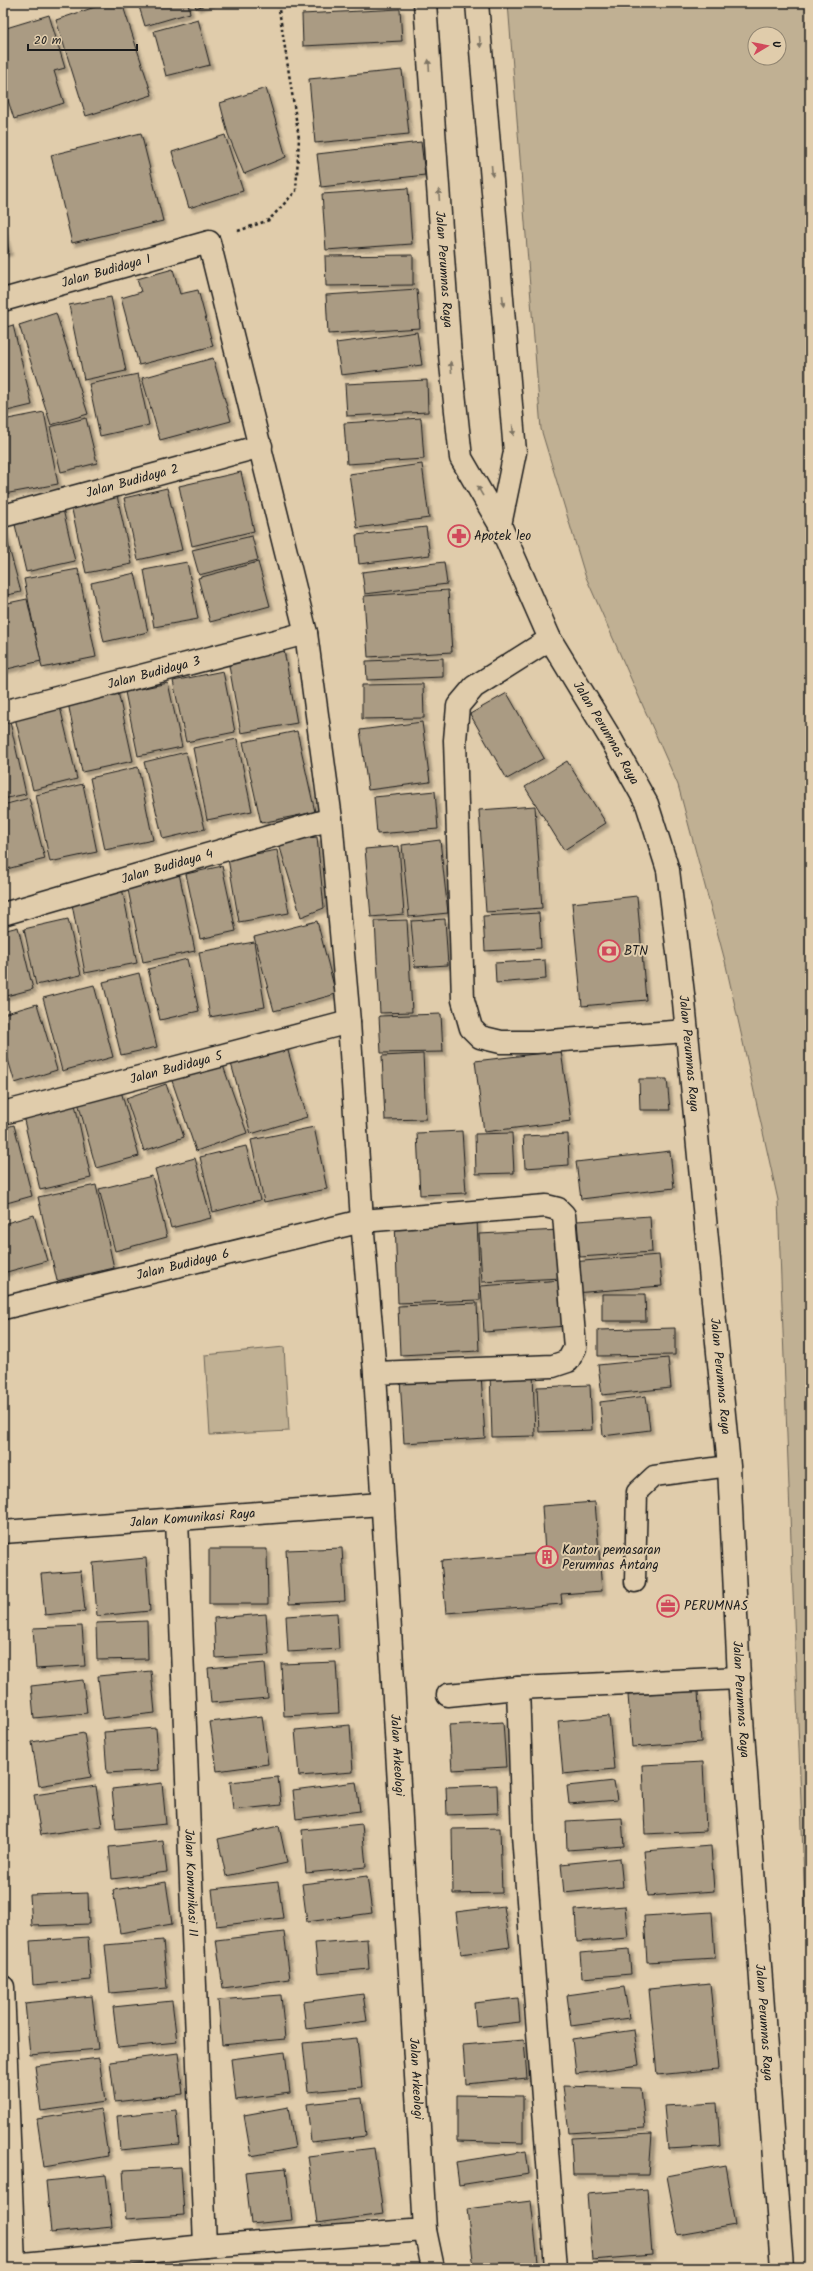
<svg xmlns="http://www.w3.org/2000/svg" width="813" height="2271" viewBox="0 0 813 2271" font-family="Kalam,sans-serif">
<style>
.green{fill:#c0b093;stroke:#6e6658;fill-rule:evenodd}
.building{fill:#aa9b83;stroke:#1c1c1c;filter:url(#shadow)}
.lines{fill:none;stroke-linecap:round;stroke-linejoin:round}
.lane-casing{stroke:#1c1c1c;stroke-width:23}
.street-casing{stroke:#1c1c1c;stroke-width:25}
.secondary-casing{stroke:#1c1c1c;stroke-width:25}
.path{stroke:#1c1c1c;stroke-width:2.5;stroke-dasharray:3 3;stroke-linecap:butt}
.lane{stroke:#e0ccab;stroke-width:20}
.street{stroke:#e0ccab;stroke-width:22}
.secondary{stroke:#e0ccab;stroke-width:22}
.oneway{fill:#7e7464}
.labels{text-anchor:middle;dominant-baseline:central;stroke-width:4;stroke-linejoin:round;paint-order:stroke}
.street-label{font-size:13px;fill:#1c1c1c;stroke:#e0ccab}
.poi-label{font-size:13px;fill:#1c1c1c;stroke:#e0ccab;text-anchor:start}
</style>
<defs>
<filter id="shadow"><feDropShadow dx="3.5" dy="3.5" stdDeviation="1" flood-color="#0004"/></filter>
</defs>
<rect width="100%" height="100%" fill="#e0ccab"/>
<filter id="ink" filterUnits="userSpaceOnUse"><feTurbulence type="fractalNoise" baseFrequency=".025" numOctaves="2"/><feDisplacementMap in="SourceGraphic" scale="8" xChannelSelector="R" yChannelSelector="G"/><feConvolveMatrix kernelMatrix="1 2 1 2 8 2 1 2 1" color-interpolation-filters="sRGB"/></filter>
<g filter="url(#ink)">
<!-- green -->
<g class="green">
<path d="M508 3H810V2037L778 1200 725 961 678 785 585 575 541 429ZM755 34H779V58H755Z"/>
<path d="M284 1347 289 1431 210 1435 205 1355Z"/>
</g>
<!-- building -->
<g class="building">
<path d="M107 3H122L152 95 86 116 56 20Z"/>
<path d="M138 3H188L190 13 145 26Z"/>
<path d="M194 3H211L196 8Z"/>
<path d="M400 9 402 41 303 46 302 14Z"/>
<path d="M49 15 65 68 54 71 64 103 14 119 3 85V29Z"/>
<path d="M198 19 210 65 166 76 154 31Z"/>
<path d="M402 70 409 134 315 143 309 79Z"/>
<path d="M266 88 286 157 244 174 228 134 220 103Z"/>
<path d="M141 133 163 221 72 243 51 155Z"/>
<path d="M225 135 243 191 189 208 172 152Z"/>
<path d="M421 142 425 175 321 187 317 154Z"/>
<path d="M408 188 412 244 326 250 322 194Z"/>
<path d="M3 229 9 252 3 253Z"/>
<path d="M413 255V285L326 286 325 256Z"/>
<path d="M173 269 180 294 198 290 213 346 139 365 121 298 141 292 137 279Z"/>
<path d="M417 289 420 328 328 334 326 295Z"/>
<path d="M111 297 126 371 84 380 69 305Z"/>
<path d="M56 313 88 414 51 425 19 325Z"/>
<path d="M13 325 32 405 3 412V328Z"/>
<path d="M417 332 422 365 341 375 336 343Z"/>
<path d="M213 358 231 421 160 440 142 378Z"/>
<path d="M138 374 149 425 100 436 89 384Z"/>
<path d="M427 380 428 412 347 416 345 384Z"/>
<path d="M44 412 58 484 4 494 3 420Z"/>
<path d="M86 418 97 463 61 472 50 427Z"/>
<path d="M421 418 424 459 347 464 344 423Z"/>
<path d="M422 464 429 518 357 528 349 474Z"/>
<path d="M241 472 254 531 192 546 179 486Z"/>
<path d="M167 488 182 550 138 560 124 498Z"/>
<path d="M116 491 132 564 86 573 70 501Z"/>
<path d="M62 505 75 561 26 572 13 516Z"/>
<path d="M3 526 21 592 3 596Z"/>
<path d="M426 527 430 555 359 564 356 535Z"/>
<path d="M252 536 258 560 199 575 192 550Z"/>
<path d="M187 562 198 619 154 627 144 570Z"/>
<path d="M258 562 270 606 210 622 198 578Z"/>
<path d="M444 562 447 584 365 594 362 572Z"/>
<path d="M78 569 96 657 42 668 24 579Z"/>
<path d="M135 573 148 632 104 642 91 583Z"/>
<path d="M448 590 452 652 368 657 364 596Z"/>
<path d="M27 599 41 661 3 670V604Z"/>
<path d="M284 650 297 723 241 733 228 660Z"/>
<path d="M443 658V677L367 680 366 661Z"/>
<path d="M223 671 235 732 186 742 173 681Z"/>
<path d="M168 683 182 747 138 756 125 692Z"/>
<path d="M423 684 424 718 362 719V685Z"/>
<path d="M117 687 133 761 82 772 67 698Z"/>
<path d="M507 693 544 758 507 779 470 714Z"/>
<path d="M60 707 77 779 33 790 15 718Z"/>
<path d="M10 722 26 794 3 799V723Z"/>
<path d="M422 722 430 782 368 790 360 730Z"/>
<path d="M297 731 315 812 261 823 243 742Z"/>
<path d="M237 739 252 811 207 820 193 748Z"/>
<path d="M186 752 205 829 163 839 144 762Z"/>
<path d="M567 761 606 823 564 850 525 787Z"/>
<path d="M138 767 153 840 105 850 90 778Z"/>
<path d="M83 784 97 852 50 862 36 795Z"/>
<path d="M435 791 438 829 377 834 374 797Z"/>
<path d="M29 798 45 859 3 870V805Z"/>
<path d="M535 806 542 908 486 912 479 810Z"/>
<path d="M317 837 324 908 301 917 278 841Z"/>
<path d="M440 840 448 913 409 917 402 845Z"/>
<path d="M399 846 404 914 371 917 365 849Z"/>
<path d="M277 850 289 913 239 922 228 859Z"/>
<path d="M222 866 236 931 200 939 186 874Z"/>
<path d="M179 873 195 951 143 962 127 885Z"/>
<path d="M122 888 137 963 85 973 71 899Z"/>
<path d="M637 896 646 1000 582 1006 572 903Z"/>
<path d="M539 913 541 948 485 951 483 916Z"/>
<path d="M68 919 81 975 36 985 24 929Z"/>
<path d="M445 919 448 965 415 967 411 921Z"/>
<path d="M407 920 412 1012 380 1013 375 921Z"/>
<path d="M317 921 336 994 274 1011 254 937Z"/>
<path d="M18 927 33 989 3 997V931Z"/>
<path d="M254 942 265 1007 210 1017 199 952Z"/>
<path d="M187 959 199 1011 160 1020 148 969Z"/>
<path d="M545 960 546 979 496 983 495 963Z"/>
<path d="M139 973 157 1047 121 1055 103 982Z"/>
<path d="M94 985 113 1057 62 1071 43 998Z"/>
<path d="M37 1004 57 1070 15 1083 3 1043V1014Z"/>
<path d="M441 1014 443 1052 381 1053 379 1016Z"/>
<path d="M286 1044 307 1117 251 1134 230 1060Z"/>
<path d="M561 1051 571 1121 484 1132 475 1061Z"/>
<path d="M423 1054 426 1119 385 1120 382 1056Z"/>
<path d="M221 1060 247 1133 196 1151 171 1078Z"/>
<path d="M639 1079H667L670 1110H640Z"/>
<path d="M166 1084 184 1137 144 1151 126 1098Z"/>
<path d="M121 1091 139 1156 96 1168 78 1102Z"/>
<path d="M75 1104 91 1178 40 1190 23 1116Z"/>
<path d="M14 1125 32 1196 3 1204V1128Z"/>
<path d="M314 1127 327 1189 264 1202 251 1140Z"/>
<path d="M462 1131 466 1193 420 1195 417 1133Z"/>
<path d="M512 1133 514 1173 476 1174 475 1134Z"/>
<path d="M568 1134 569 1165 525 1168 523 1136Z"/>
<path d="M246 1146 260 1200 213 1212 200 1157Z"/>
<path d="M670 1151 674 1188 581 1199 576 1162Z"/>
<path d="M195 1158 211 1218 171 1228 155 1169Z"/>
<path d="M152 1176 167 1237 115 1251 99 1189Z"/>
<path d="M96 1185 114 1268 57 1281 38 1197Z"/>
<path d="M34 1215 47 1261 3 1273V1224Z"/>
<path d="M650 1216 652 1252 580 1257 577 1221Z"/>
<path d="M477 1217 480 1300 398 1303 395 1221Z"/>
<path d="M560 1230 562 1278 482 1282 479 1234Z"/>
<path d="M659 1255 662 1286 574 1293 571 1262Z"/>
<path d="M562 1280 566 1326 484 1332 481 1286Z"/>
<path d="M602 1294H645L646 1321H602Z"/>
<path d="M477 1303 479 1351 400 1355 398 1306Z"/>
<path d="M675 1328V1355L598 1356V1330Z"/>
<path d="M668 1358 671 1388 602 1395 598 1365Z"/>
<path d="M533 1371 535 1436 492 1437 490 1373Z"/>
<path d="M481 1374 485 1438 404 1443 400 1379Z"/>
<path d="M590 1385 592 1430 539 1432 537 1387Z"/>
<path d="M646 1396 650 1430 603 1436 600 1402Z"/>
<path d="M595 1502 602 1591 561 1594 562 1604 446 1613 441 1561 545 1553 542 1506Z"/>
<path d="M342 1548 345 1601 289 1604 286 1550Z"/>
<path d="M209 1549H267L268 1604H209Z"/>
<path d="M146 1558 150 1611 97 1616 93 1563Z"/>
<path d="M81 1571 85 1611 45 1615 41 1574Z"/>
<path d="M337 1613 339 1649 288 1652 286 1616Z"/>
<path d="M266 1614 269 1655 216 1658 214 1618Z"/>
<path d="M147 1621 148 1659 97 1660 96 1623Z"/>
<path d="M82 1626 85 1666 36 1669 33 1628Z"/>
<path d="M336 1662 339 1713 284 1716 281 1664Z"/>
<path d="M265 1663 268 1698 211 1703 208 1668Z"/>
<path d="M151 1671 155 1713 103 1719 98 1676Z"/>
<path d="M83 1680 87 1713 34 1718 31 1686Z"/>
<path d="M698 1691 701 1742 632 1747 628 1695Z"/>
<path d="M262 1716 268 1764 217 1771 210 1722Z"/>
<path d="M609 1716 614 1769 563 1774 558 1721Z"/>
<path d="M503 1722 506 1767 452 1770 449 1725Z"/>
<path d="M350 1725 353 1772 299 1776 295 1730Z"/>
<path d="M156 1728 159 1770 107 1773 104 1732Z"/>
<path d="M84 1733 91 1777 39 1786 32 1742Z"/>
<path d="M703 1762 706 1831 645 1834 642 1765Z"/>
<path d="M278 1777 281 1805 233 1810 230 1782Z"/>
<path d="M614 1781 617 1800 569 1804 567 1786Z"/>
<path d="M356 1782 360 1811 296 1819 293 1790Z"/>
<path d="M162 1783 166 1824 116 1829 112 1789Z"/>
<path d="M497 1785 498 1813 447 1815 446 1787Z"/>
<path d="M96 1786 102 1826 41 1835 34 1795Z"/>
<path d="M622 1818 624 1846 567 1850 566 1821Z"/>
<path d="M362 1824 366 1867 306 1873 302 1830Z"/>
<path d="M279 1826 287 1863 226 1876 218 1839Z"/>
<path d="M500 1828 502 1893 453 1894 452 1829Z"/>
<path d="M163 1841 167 1872 112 1879 109 1847Z"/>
<path d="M711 1846 714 1891 648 1896 644 1851Z"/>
<path d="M620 1858 623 1887 564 1893 561 1864Z"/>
<path d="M367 1876 372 1913 307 1922 302 1884Z"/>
<path d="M166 1882 172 1924 120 1933 113 1890Z"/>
<path d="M278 1882 283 1918 216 1926 212 1889Z"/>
<path d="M88 1893 89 1924 32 1926 30 1895Z"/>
<path d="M504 1906 510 1947 461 1954 456 1912Z"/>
<path d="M625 1906 628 1938 577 1942 575 1910Z"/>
<path d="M712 1912 715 1958 647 1962 644 1916Z"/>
<path d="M284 1932 290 1979 223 1988 216 1940Z"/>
<path d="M88 1937 91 1980 33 1985 30 1941Z"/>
<path d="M367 1939 369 1969 318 1974 315 1943Z"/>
<path d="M163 1940 167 1988 110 1993 105 1945Z"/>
<path d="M629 1949 631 1974 582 1978 580 1953Z"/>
<path d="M710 1983 718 2069 657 2075 649 1989Z"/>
<path d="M624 1987 629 2018 571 2026 567 1995Z"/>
<path d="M363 1994 367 2021 306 2029 303 2002Z"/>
<path d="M281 1995 285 2039 222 2045 218 2000Z"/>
<path d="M92 1996 98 2049 30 2055 25 2003Z"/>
<path d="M518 1998 520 2022 476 2027 474 2003Z"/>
<path d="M172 2001 177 2042 118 2048 113 2007Z"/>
<path d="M634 2030 639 2065 576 2074 572 2039Z"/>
<path d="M357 2038 362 2087 308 2092 303 2043Z"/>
<path d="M524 2040 527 2078 466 2084 463 2045Z"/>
<path d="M285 2052 290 2093 236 2100 231 2059Z"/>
<path d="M178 2053 183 2094 115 2102 110 2062Z"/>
<path d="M99 2058 105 2102 41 2111 35 2066Z"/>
<path d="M563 2086 641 2088 645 2128 569 2133Z"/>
<path d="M457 2095 523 2096V2143L457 2141Z"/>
<path d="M362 2098 366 2136 311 2142 307 2104Z"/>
<path d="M717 2103 720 2146 668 2149 664 2106Z"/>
<path d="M288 2107 295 2148 251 2156 244 2115Z"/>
<path d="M101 2109 108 2156 44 2167 37 2119Z"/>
<path d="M176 2110 179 2144 120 2150 117 2116Z"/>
<path d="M652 2134 649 2175H573L571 2138Z"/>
<path d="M374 2148 383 2214 317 2223 308 2156Z"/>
<path d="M526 2151 529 2174 459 2185 456 2162Z"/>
<path d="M725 2165 735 2225 678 2235 667 2176Z"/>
<path d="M181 2167 184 2215 126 2219 123 2170Z"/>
<path d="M286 2168 292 2220 251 2224 245 2172Z"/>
<path d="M106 2175 112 2227 51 2233 46 2181Z"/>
<path d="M647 2189 652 2255 592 2260 587 2194Z"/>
<path d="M531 2201 538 2262 474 2268 467 2209Z"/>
<path d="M146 2255 148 2268H116L115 2258Z"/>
</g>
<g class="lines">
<!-- lane casing -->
<g class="lane-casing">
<path id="lane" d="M635 1582 637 1492 654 1476 729 1466"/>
</g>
<!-- street casing -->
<g class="street-casing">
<g id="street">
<path id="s1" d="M3 300 209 242 306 633 331 819 349 1022 362 1221 375 1373 425 2230 205 2246 3 2266"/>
<path id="s2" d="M3 516 261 446"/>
<path d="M550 639 474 687 458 706 455 740 463 1000 471 1028 480 1037 501 1042H536L687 1031"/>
<path id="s3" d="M3 712 306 633"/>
<path id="s4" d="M3 914 331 819"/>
<path id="s5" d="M3 1113 349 1022"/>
<path id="s6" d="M3 1308 362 1221 546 1206 558 1209 564 1215 575 1348 568 1361 553 1366 375 1373"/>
<path id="s7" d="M177 1519 205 2246"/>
<path id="s8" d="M3 1532 381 1504"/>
<path d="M518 1688 523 1835 556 2268"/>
<path d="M448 1695 518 1688 739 1678"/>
<path d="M3 1987 14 2265"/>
<path d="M425 2230 433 2268"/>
</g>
</g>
<!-- secondary casing -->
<g class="secondary-casing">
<g id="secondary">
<path id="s9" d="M425 3 450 355 461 458 500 525 550 639 612 741 647 804 668 870 684 1002 729 1466 739 1678 782 2268"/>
<path d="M477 3 515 452 500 525"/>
</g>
</g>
<!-- path -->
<path class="path" d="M238 231 269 220 296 191 299 138 278 3"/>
<!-- lane -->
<use href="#lane" class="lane"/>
<!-- street -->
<use href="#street" class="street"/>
<!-- secondary -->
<use href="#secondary" class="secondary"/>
</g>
<!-- one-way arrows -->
<defs><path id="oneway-solid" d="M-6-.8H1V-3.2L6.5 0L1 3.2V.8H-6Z"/></defs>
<g class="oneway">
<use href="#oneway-solid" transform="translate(480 42) rotate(85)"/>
<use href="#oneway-solid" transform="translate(429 65) rotate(-94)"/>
<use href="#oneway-solid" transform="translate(492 171) rotate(85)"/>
<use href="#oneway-solid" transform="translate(439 195) rotate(-94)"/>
<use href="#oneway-solid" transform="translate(503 301) rotate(85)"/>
<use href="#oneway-solid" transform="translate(451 367) rotate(-96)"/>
<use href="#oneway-solid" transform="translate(513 430) rotate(86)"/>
<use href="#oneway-solid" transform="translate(480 491) rotate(-120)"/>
</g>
</g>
<!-- icons -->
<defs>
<g id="pharmacy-ring" transform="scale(1.15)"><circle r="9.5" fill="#e0ccab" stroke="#d1495b" stroke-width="1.5"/><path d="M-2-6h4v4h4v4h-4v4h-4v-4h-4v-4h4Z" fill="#d1495b"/></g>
<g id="bank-ring" transform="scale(1.15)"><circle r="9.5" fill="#e0ccab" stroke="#d1495b" stroke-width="1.5"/><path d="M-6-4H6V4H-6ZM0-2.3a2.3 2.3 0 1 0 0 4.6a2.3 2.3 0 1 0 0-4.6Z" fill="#d1495b"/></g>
<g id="building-ring" transform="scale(1.15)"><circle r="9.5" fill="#e0ccab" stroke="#d1495b" stroke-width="1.5"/><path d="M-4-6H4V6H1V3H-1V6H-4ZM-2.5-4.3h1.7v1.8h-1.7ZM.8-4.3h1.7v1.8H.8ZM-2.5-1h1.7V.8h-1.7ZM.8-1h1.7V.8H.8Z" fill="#d1495b"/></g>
<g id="office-ring" transform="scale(1.15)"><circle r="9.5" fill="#e0ccab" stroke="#d1495b" stroke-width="1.5"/><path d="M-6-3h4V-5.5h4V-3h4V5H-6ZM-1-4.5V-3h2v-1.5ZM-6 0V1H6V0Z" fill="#d1495b"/></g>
</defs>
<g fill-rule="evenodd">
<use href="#pharmacy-ring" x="459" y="536"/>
<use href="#bank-ring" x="609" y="951"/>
<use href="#building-ring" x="547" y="1557"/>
<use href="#office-ring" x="668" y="1606"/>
</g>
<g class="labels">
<!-- street labels -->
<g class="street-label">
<text stroke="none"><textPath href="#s9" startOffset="267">Jalan Perumnas Raya</textPath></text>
<text stroke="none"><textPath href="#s1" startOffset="107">Jalan Budidaya 1</textPath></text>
<text stroke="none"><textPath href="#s2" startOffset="134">Jalan Budidaya 2</textPath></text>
<text stroke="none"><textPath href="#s3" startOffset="156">Jalan Budidaya 3</textPath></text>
<text stroke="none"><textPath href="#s9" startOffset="768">Jalan Perumnas Raya</textPath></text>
<text stroke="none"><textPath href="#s4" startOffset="171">Jalan Budidaya 4</textPath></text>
<text stroke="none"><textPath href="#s9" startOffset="1104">Jalan Perumnas Raya</textPath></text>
<text stroke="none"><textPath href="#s5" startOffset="179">Jalan Budidaya 5</textPath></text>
<text stroke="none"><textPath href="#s6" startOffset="185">Jalan Budidaya 6</textPath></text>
<text stroke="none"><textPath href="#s9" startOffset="1428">Jalan Perumnas Raya</textPath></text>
<text stroke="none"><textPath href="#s8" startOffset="190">Jalan Komunikasi Raya</textPath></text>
<text stroke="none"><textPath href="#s9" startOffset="1752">Jalan Perumnas Raya</textPath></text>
<text stroke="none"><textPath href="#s1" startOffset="1743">Jalan Arkeologi</textPath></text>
<text stroke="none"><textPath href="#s7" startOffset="364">Jalan Komunikasi II</textPath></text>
<text stroke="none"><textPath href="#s9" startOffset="2076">Jalan Perumnas Raya</textPath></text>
<text stroke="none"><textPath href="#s1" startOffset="2067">Jalan Arkeologi</textPath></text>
</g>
<!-- poi labels -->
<g class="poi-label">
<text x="474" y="536">Apotek leo</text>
<text x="624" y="951">BTN</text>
<text x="562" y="1550">Kantor pemasaran<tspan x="562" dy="15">Perumnas Antang</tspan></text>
<text x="684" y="1606">PERUMNAS</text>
</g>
</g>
<!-- margin -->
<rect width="813" height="2271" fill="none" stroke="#e0ccab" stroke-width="16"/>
<rect x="8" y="8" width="797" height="2255" fill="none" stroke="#1c1c1c" stroke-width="1.5" filter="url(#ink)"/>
<!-- north arrow -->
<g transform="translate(767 46) rotate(80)"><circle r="19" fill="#e0ccab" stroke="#928672"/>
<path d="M0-3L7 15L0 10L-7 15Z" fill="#d1495b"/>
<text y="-6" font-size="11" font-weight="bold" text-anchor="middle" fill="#1c1c1c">U</text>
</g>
<!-- scale -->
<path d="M28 44v6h109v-6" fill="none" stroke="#1c1c1c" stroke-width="2"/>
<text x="34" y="44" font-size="12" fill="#1c1c1c" stroke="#e0ccab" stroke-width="3" paint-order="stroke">20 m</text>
</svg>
